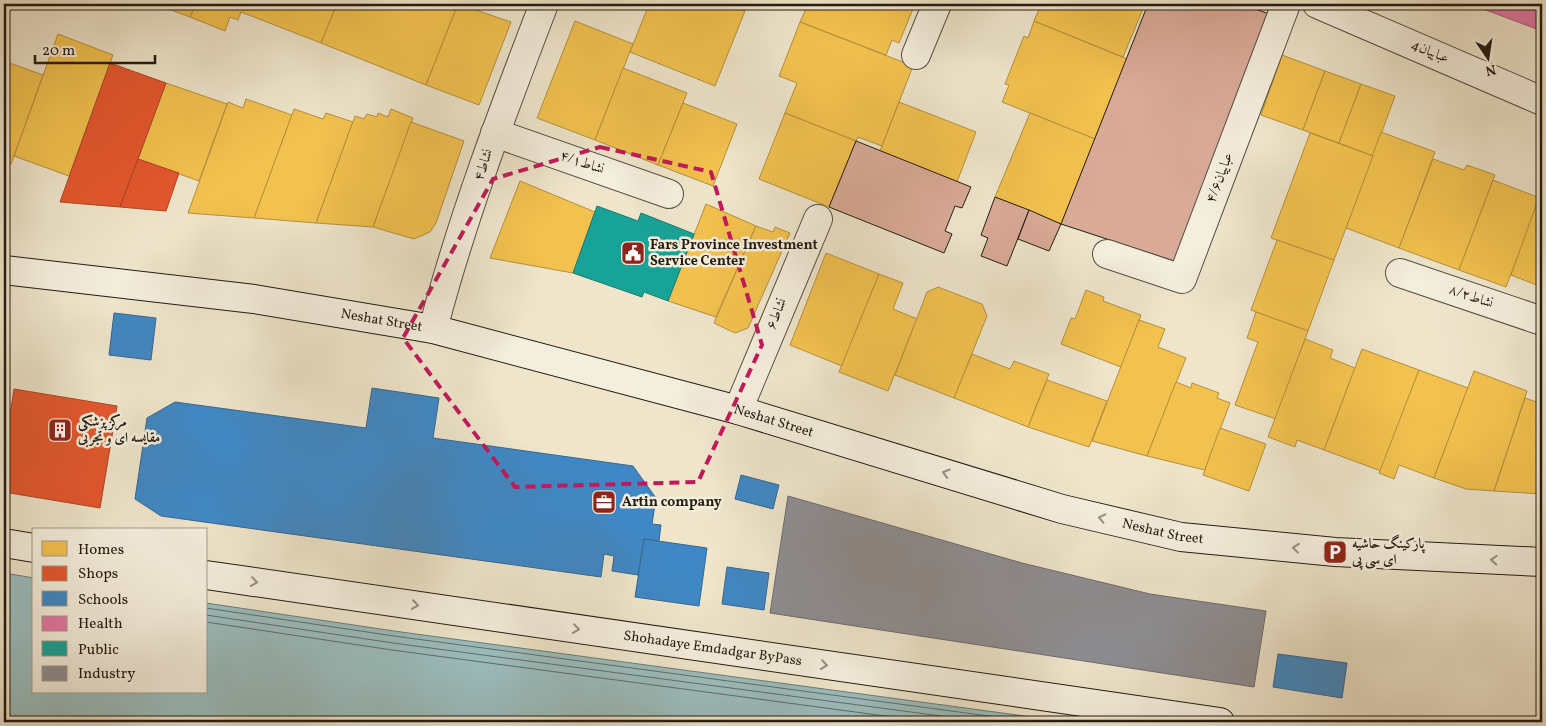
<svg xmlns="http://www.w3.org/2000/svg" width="1546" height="726" viewBox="0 0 1546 726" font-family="Vollkorn,Amiri,serif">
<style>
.water{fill:#9bbdbe;stroke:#6c7c79}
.homes{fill:#f2c14e;stroke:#b48f3c}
.shops{fill:#e4572e;stroke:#ab4525}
.schools{fill:#3f88c5;stroke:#37678f}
.health{fill:#e377a8;stroke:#aa5b7b}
.public{fill:#17a398;stroke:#1b7a70}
.industry{fill:#8d8d92;stroke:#6e6b6b}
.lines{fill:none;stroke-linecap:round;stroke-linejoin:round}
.shore{stroke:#606c68;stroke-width:1}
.building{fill:#d9aa97;stroke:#251b11}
.street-casing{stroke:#574e40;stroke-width:30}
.secondary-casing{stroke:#251b11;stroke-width:30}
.street{stroke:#f4eedd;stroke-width:28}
.secondary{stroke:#f4eedd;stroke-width:28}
.oneway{stroke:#978f81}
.marked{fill:none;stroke:#c2185b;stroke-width:4;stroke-dasharray:10 6;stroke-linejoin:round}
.labels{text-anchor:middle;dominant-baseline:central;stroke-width:5;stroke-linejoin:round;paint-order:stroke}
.street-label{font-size:14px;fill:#251b11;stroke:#f4eedd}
.poi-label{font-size:14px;font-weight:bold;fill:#251b11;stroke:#f4eedd;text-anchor:start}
</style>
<rect width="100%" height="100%" fill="#eee5cb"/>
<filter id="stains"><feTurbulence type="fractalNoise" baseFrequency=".004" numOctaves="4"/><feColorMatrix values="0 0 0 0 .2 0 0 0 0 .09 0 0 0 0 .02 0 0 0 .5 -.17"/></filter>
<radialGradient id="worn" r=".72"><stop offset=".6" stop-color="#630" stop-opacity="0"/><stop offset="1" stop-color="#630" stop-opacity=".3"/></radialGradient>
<!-- water -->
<path class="water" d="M4 573 34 578V692H206V603L394 631 1069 722H4Z"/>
<!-- homes -->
<g class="homes">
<path d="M155 4H196L190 17Z"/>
<path d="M196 4H337L321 43 241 12 238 20 230 17 225 31 190 17Z"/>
<path d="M337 4H441L456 9 426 85 321 43Z"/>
<path d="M458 4 511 22 479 105 426 85Z"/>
<path d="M649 4H728L745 11 715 86 630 52Z"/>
<path d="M808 4H915L899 43 892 40 886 55 800 22Z"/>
<path d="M1041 4H1145L1123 57 1034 21Z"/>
<path d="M575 21 633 44 595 140 537 118Z"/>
<path d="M1034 21 1127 59 1095 139 1002 102 1009 85 1005 84 1024 36 1028 38Z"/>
<path d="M800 22 913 66 882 146 858 137 856 141 785 113 797 83 779 76Z"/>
<path d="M58 34 113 55 69 176 14 156Z"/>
<path d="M1282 55 1325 71 1303 130 1261 115Z"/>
<path d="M4 61 43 75 11 164 4 161Z"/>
<path d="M623 68 687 93 658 165 595 140Z"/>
<path d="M1325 71 1361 84 1339 143 1303 130Z"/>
<path d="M166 83 227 104 199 181 138 159Z"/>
<path d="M1361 84 1395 96 1373 156 1339 143Z"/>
<path d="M246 99 292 115 254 218 188 213 228 102 243 108Z"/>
<path d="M899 102 976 132 957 182 880 151Z"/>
<path d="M683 103 737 124 713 186 658 165Z"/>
<path d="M294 109 323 119 326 113 353 122 316 223 254 218Z"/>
<path d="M391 109 413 118 373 227 316 223 355 116 364 119 367 114 377 117 378 113 388 117Z"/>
<path d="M785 113 856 141 829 207 759 179Z"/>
<path d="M1030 113 1095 139 1061 224 995 197Z"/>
<path d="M411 122 464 141 436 223 430 232 414 239 373 227Z"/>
<path d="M1381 132 1435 152 1399 248 1346 228Z"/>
<path d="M1310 133 1373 156 1334 260 1271 238Z"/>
<path d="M1433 159 1464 170 1467 165 1495 175 1459 270 1399 248Z"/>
<path d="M1493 180 1540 198 1506 287 1459 270Z"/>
<path d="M520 181 595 212 573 273 490 258Z"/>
<path d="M1542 189V287L1511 275Z"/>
<path d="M706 204 756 226 716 317 668 301Z"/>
<path d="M756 226 773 232 775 227 790 233 748 328 735 333 714 323Z"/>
<path d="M1277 240 1334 260 1308 331 1251 310Z"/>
<path d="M826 253 879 274 842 366 790 345Z"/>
<path d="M879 274 903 283 893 309 917 319 888 391 839 372Z"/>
<path d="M938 287 982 304 987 316 954 398 895 375 927 292Z"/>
<path d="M1086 290 1104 297 1103 301 1141 315 1121 367 1061 344 1071 318 1075 319Z"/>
<path d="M1256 312 1308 331 1276 419 1235 405 1258 342 1247 338Z"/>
<path d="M1139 320 1165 329 1158 347 1186 358 1147 456 1092 441Z"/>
<path d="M1305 339 1333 350 1330 358 1355 368 1324 450 1297 440 1295 447 1268 437Z"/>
<path d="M1362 349 1419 370 1381 471 1324 450Z"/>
<path d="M972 354 1010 369 1014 361 1049 374 1028 427 954 398Z"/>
<path d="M1419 370 1468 388 1434 478 1399 465 1394 479 1379 473Z"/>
<path d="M1474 371 1527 391 1494 491 1466 489 1434 478Z"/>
<path d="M1047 380 1107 401 1089 447 1028 427Z"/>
<path d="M1176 382 1191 388 1192 383 1219 393 1217 398 1230 403 1205 470 1147 456Z"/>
<path d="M1525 398 1542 404V494L1494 491Z"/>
<path d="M1220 428 1266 444 1249 491 1203 475Z"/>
</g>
<!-- shops -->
<g class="shops">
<path d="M110 63 166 83 138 159 120 207 60 202Z"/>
<path d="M138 159 179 173 166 211 120 207Z"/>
<path d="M14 389 117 406 100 508 4 492V454Z"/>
</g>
<!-- schools -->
<g class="schools">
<path d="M114 313 156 318 151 360 109 355Z"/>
<path d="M372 388 439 398 433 438 633 466 656 498 652 524 661 525 659 541 644 539 638 575 612 571 614 556 604 554 601 577 161 516 135 499 147 418 175 402 366 428Z"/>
<path d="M741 475 779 485 773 509 735 499Z"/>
<path d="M644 539 707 548 699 606 635 597Z"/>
<path d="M727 567 769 573 764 610 722 604Z"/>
<path d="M1278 654 1347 663 1342 698 1273 687Z"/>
</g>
<!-- health -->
<path class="health" d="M1470 4H1542V31Z"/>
<!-- public -->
<path class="public" d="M597 206 638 221 641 213 694 234 668 301 644 292 642 297 573 273Z"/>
<!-- industry -->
<path class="industry" d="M788 496 1022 563 1150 594 1266 611 1254 687 770 613Z"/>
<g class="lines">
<!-- shore -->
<g class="shore">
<path d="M206 608 394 636 1033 722"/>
<path d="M206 615 393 643 986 722"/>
<path d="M206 622 392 650 930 722"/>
</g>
</g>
<!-- building -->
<g class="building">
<path d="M1148 4H1224L1230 6 1231 4H1242L1269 14 1174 261 1061 224Z"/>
<path d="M856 141 971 187 962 208 955 206 945 231 952 234 944 253 829 207Z"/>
<path d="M995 197 1029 210 1007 266 981 256 988 238 981 235Z"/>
<path d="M1029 210 1061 224 1049 251 1018 239Z"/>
</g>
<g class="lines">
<!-- street casing -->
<g class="street-casing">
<g id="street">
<path d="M1317 4 1542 101"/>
<path d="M916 55 937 4"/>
<path d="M495 133 669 194"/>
<path d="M1107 254 1182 279 1286 4"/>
<path d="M1400 273 1542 321"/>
<path d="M433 329C462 218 503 111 544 4"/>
<path d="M738 410 818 219"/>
</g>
</g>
<!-- secondary casing -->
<g class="secondary-casing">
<g id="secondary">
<path id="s1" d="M4 270 254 299 433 329 738 410 1062 509 1181 537 1335 552 1542 562"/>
<path d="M4 543 34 548"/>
<path id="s2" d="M206 575 1220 722"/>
</g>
</g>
<!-- street -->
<use href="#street" class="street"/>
<!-- secondary -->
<use href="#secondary" class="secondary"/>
</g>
<!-- one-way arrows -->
<defs><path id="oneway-chevron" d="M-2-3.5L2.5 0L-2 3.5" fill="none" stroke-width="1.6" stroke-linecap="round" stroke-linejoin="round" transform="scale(1.25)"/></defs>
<g class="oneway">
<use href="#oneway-chevron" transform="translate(946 473) rotate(-163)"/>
<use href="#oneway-chevron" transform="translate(1102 518) rotate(-167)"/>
<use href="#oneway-chevron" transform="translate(1296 548) rotate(-174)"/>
<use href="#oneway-chevron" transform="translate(1494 560) rotate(-177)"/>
<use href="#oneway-chevron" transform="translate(254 582) rotate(8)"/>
<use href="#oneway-chevron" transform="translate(415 605) rotate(8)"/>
<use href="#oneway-chevron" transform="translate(576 629) rotate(8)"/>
<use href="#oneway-chevron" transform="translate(824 665) rotate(8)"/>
</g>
<!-- marked area -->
<path class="marked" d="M600 147 711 172 762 345 698 482 515 487 403 338 493 179Z"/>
<!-- icons -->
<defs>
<g id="civic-square" transform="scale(1.25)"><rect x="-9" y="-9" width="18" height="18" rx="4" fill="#8f2418" stroke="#f4eedd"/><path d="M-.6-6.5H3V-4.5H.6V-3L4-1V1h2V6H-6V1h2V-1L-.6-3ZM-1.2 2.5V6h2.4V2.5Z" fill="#fff"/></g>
<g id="building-square" transform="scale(1.25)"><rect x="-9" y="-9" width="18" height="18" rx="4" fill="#8f2418" stroke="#f4eedd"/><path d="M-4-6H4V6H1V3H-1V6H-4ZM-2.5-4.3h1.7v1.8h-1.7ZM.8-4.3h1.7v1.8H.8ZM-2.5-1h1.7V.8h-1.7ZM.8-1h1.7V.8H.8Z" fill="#fff"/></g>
<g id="office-square" transform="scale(1.25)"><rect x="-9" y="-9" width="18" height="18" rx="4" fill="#8f2418" stroke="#f4eedd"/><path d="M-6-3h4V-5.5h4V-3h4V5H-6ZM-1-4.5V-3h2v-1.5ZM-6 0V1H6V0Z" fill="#fff"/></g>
<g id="parking-square" transform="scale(1.25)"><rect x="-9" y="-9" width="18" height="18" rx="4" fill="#8f2418" stroke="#f4eedd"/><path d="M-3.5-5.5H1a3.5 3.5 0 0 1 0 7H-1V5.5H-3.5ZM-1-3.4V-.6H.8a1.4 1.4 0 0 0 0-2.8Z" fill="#fff"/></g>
</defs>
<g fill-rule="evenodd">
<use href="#civic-square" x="633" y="253"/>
<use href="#building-square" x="60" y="430"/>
<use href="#office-square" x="604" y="502"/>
<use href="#parking-square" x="1335" y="552"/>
</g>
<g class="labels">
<!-- street labels -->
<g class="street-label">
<text transform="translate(1430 52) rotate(23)">عباییان4</text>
<text transform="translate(582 163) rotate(19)">نشاط۴/۱</text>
<text transform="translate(484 165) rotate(-71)">نشاط۴</text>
<text transform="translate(1220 178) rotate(-69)">عباییان۴/۶</text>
<text transform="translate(1471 297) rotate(19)">نشاط۸/۲</text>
<text transform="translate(777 314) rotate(-67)">نشاط۶</text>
<text stroke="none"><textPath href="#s1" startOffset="381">Neshat Street</textPath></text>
<text stroke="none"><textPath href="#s1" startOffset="786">Neshat Street</textPath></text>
<text stroke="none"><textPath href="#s1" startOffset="1191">Neshat Street</textPath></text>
<text stroke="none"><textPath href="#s2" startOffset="512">Shohadaye Emdadgar ByPass</textPath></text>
</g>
<!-- poi labels -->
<g class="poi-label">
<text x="650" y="245">Fars Province Investment<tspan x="650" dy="16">Service Center</tspan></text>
<text x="78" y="422">مرکز پزشکی<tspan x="78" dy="16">مقایسه ای و تجربی</tspan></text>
<text x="622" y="502">Artin company</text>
<text x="1352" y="544">پارکینگ حاشیه<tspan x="1352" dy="16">ای سی پی</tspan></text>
</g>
</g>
<!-- margin -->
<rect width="1546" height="726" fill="none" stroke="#eee5cb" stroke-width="20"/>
<rect x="5" y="5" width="1536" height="716" fill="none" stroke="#251b11" stroke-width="2.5"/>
<rect x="10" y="10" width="1526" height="706" fill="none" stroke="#251b11"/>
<!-- legend -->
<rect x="32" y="528" width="175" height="165" fill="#f4eedd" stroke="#a19a8b"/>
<rect x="42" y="541" width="25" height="15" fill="#f2c14e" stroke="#a19a8b"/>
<text x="78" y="554" font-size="15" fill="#251b11">Homes</text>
<rect x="42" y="566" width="25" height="15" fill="#e4572e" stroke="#a19a8b"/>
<text x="78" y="578" font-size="15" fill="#251b11">Shops</text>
<rect x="42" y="591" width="25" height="15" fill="#3f88c5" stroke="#a19a8b"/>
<text x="78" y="604" font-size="15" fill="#251b11">Schools</text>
<rect x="42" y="616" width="25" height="15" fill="#e377a8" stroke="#a19a8b"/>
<text x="78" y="628" font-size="15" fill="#251b11">Health</text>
<rect x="42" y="641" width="25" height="15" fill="#17a398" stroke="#a19a8b"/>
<text x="78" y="654" font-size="15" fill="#251b11">Public</text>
<rect x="42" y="666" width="25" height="15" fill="#8d8d92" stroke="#a19a8b"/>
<text x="78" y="678" font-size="15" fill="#251b11">Industry</text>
<!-- north arrow -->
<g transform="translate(1488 58) rotate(167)" stroke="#f4eedd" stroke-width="4" paint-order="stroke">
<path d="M0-4L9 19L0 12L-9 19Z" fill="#251b11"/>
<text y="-8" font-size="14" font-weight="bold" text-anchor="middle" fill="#251b11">N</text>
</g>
<!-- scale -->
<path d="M35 55v8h120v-8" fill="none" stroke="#251b11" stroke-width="2.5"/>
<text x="42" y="55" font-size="15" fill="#251b11" stroke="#f4eedd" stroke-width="4" paint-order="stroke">20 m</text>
<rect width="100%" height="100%" filter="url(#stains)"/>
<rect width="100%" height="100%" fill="url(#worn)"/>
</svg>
